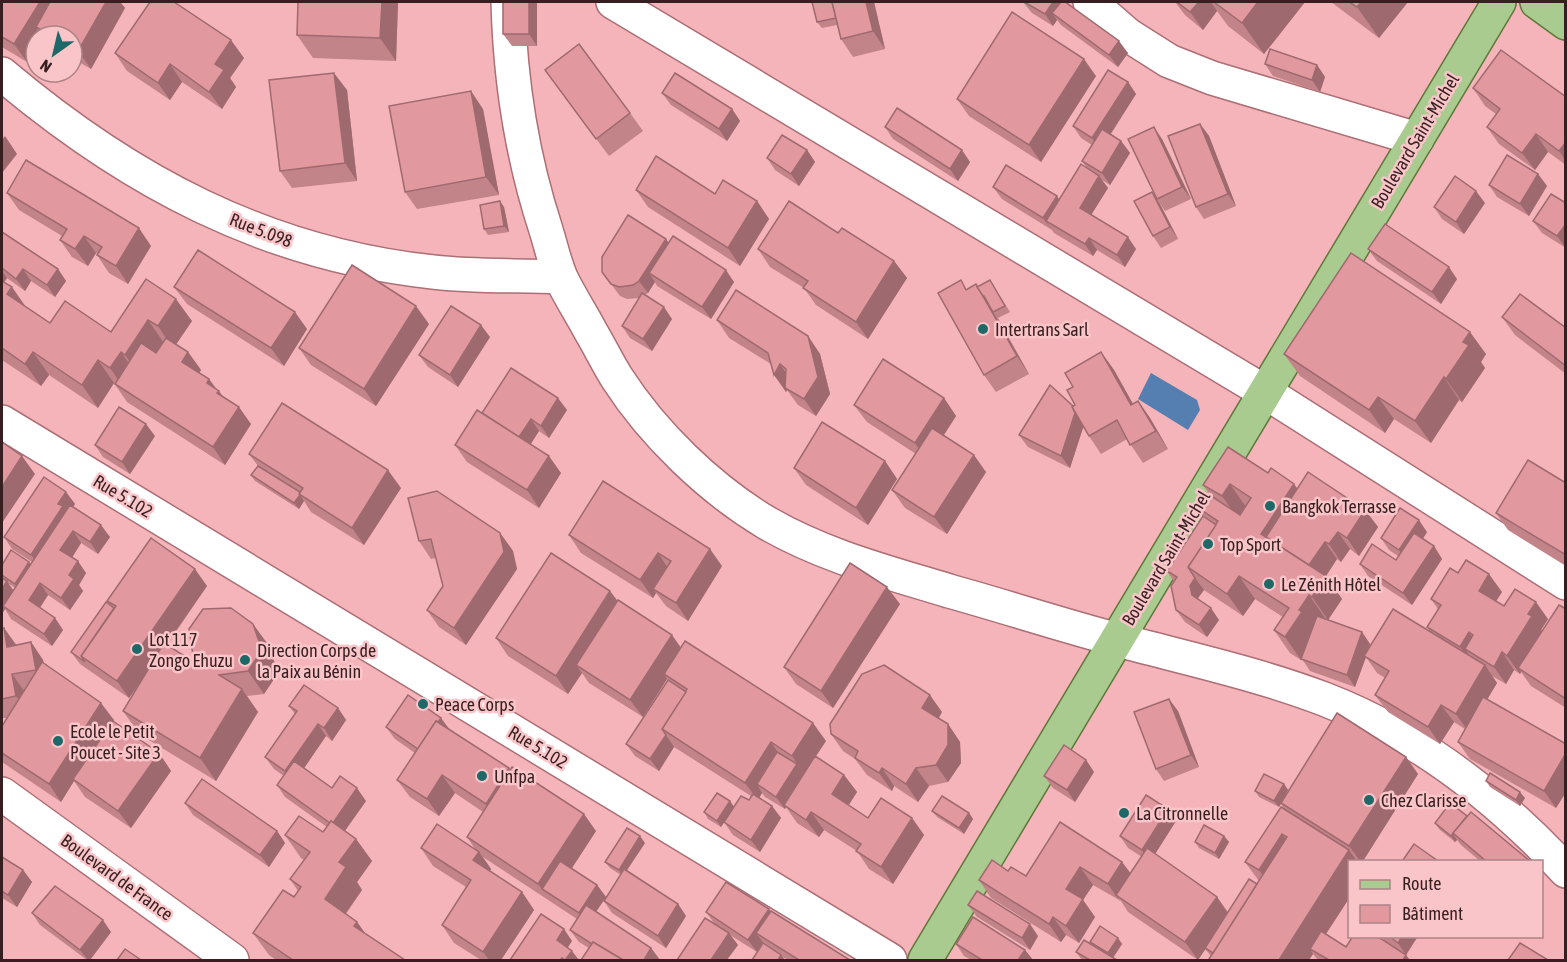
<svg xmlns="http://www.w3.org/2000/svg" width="1567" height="962" viewBox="0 0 1567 962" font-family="'Asap Condensed',sans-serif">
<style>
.water{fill:#557fb0}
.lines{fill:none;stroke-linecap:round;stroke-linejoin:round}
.minor-casing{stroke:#ab6f75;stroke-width:36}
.major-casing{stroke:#5d7838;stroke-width:36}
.minor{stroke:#fff;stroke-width:33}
.major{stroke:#aacb8f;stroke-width:33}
.wall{fill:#c28389;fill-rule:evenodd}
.shaded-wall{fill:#9e6a6f}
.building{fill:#e2989f;stroke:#9e6a6f;stroke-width:1.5}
.poi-dot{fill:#1c6967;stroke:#fac5c9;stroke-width:2}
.labels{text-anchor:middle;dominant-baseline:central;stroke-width:5;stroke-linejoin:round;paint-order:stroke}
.street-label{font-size:18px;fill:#371f21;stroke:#fac5c9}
.poi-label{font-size:18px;fill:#371f21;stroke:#fac5c9;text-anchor:start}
</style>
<rect width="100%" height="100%" fill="#f5b4b9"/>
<!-- water -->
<path class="water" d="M1151 373 1197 400 1200 410 1188 430 1138 399Z"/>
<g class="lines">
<!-- minor casing -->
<g class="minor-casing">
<g id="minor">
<path d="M508 2C510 78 522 157 546 230 551 246 555 265 562 280 571 298 582 315 591 332 600 347 608 364 617 378 653 434 710 489 767 523 824 556 887 572 949 591 1007 607 1064 626 1122 641 1190 659 1258 674 1324 699 1418 735 1498 798 1566 871"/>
<path d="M613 2 1265 392 1566 583"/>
<path d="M1090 2 1128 35 1169 61 1212 78 1417 139"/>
<path d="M2 74C129 181 265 254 433 272 475 277 518 275 560 277"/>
<path d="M2 422 890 960"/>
<path d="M2 794 232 960"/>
</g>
</g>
<!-- major casing -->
<g class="major-casing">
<g id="major">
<path d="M1537 2 1566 23"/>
<path d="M925 960 1499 2"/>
</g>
</g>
<!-- minor -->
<use href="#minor" class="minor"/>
<!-- major -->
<use href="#major" class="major"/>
</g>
<!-- wall -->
<g class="wall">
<path d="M2 2H120L125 8 91 69 72 58V36H36L27 62 2 47Z"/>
<path d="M298 2H398L396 61 313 58 297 35Z"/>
<path d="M503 2H537V46H512L503 34Z"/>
<path d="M812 2H874L885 49 853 57 841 39 837 25 822 28 817 22Z"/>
<path d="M1023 2 1068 3 1128 53 1118 67 1061 25 1057 20 1053 26 1032 13Z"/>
<path d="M1175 2H1305L1264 54 1228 26 1217 11 1203 30 1185 15Z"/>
<path d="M1331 2H1408L1379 38Z"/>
<path d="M115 53 244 58 230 78 236 87 222 109 182 82 170 100 127 71Z"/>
<path d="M1265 64 1317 65 1325 77 1320 92 1273 76Z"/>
<path d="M545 70 630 113 643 131 609 156Z"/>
<path d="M1096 76 1041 162 969 116 957 99Z"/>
<path d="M1128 82 1136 94 1111 134 1121 141 1130 153 1110 185 1102 180 1108 188 1091 215 1136 249 1125 267 1097 250 1093 256 1054 233 1052 230 1002 199 993 187 1057 196 1059 200 1087 168 1082 161 1092 145 1081 138 1073 126Z"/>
<path d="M1473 88 1566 97V165L1548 152 1535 170 1499 144 1487 127 1496 114 1485 106Z"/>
<path d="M347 90 357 181 292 188 280 171Z"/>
<path d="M662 93 732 109 740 121 727 141 671 105Z"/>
<path d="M483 109 499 195 417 209 405 192Z"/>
<path d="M1200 124 1209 136 1236 206 1204 219 1196 207Z"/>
<path d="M885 127 970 162 958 181 893 139Z"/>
<path d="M1162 139 1191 199 1165 211 1157 199Z"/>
<path d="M807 150 815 162 799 186 775 170 767 158Z"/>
<path d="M1538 174 1547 186 1529 216 1497 197 1489 185Z"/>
<path d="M636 190 715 194 757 201 769 219 740 266 648 207Z"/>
<path d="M1152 192 1160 204 1178 239 1161 248 1153 236Z"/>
<path d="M7 193 151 246 128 284 109 273 97 255 98 254 96 253 88 266 72 257 60 240 62 236 19 210Z"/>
<path d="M1485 203 1464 234 1442 219 1434 207Z"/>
<path d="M1566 203V248L1542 233 1533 221Z"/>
<path d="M504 207 509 232 488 235 484 229Z"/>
<path d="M2 232 58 269 66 281 55 297 31 281 25 291 7 278 4 282 25 306 50 323 111 332 146 279 192 321 176 344 188 352 201 370 199 373 209 379 223 397 251 424 225 465 127 402 114 383 98 408 49 375 41 386 2 360Z"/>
<path d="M838 233 894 261 907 278 868 339 816 305 804 288 770 267 758 249Z"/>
<path d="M669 242 734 282 711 319 657 286 655 282 648 293 645 295 672 319 652 351 630 338 622 326 639 298 627 299 620 296 602 272Z"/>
<path d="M1368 249 1457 279 1441 304 1377 261Z"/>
<path d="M990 280 1010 312 998 318 1029 374 996 392 984 375 978 287Z"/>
<path d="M174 287 307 329 284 366 187 304Z"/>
<path d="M1502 317 1566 328V374L1515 335Z"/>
<path d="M717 320 808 336 820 354 830 394 816 416 798 405 787 390 786 392 771 364 729 338Z"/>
<path d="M429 324 376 406 311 365 299 348Z"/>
<path d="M490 337 458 387 428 367 419 355Z"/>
<path d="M1101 352 1114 370 1133 404 1138 401 1150 418 1168 449 1143 463 1127 439 1101 454 1083 427 1070 468 1028 447 1019 435 1075 405 1073 387Z"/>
<path d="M1284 354H1486L1481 362 1485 368 1462 402 1459 400 1431 443 1394 419 1385 433 1300 376Z"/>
<path d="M944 398 956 416 944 435 986 472 947 534 905 508 892 490 916 454 867 422 854 405Z"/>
<path d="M567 410 549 438 539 431 531 444 561 473 539 508 467 462 455 445 482 413Z"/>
<path d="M155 436 130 474 103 457 95 445Z"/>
<path d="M249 454 401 488 364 545 311 512 304 501 299 509 255 481 251 475 258 466Z"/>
<path d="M885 461 897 479 868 525 806 485 794 468Z"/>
<path d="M1268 473 1297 489 1365 510 1378 527 1359 556 1350 549 1341 562 1337 559 1326 576 1342 599 1328 620 1362 632 1370 644 1369 649 1431 633 1427 627 1438 609 1431 599 1458 573 1502 592 1496 601 1504 606 1548 619 1541 630 1542 631 1566 609V708L1531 686 1521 672 1520 674 1514 670 1506 684 1492 676 1497 683 1487 700 1566 744V792L1556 808 1470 759 1458 742 1465 729 1454 722 1440 744 1388 712 1375 695 1385 678 1377 673 1366 657 1355 687 1310 671 1302 659 1301 660 1290 653 1274 630 1283 617 1255 599 1243 616 1204 590 1198 598 1199 600 1219 620 1207 637 1185 622 1176 610 1174 582 1167 571 1203 516 1195 506 1211 496 1203 485Z"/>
<path d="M1566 483V566L1508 530 1496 513Z"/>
<path d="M66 492 75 504 73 507 110 537 98 554 81 543 72 558 86 573 79 585 83 591 70 610 48 595 40 608 55 618 63 630 52 646 11 619 5 609 2 614V565L31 564 32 562 12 549 4 537ZM8 583 15 588 13 590Z"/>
<path d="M408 498 500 533 513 551 517 569 466 645 439 627 427 610 443 586 436 558 431 559 419 541Z"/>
<path d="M1427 532 1423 539 1434 546 1442 559 1412 605 1368 576 1360 564 1396 560 1398 556 1389 550 1381 538Z"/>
<path d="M569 535 722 566 688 621 666 606 656 593 653 598 581 553Z"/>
<path d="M207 586 167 645 194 662 253 624 269 646 278 673 264 694 247 696 258 712 216 781 139 734 123 711 139 685 129 698 80 664 71 652 111 606 107 601Z"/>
<path d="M617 601 681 648 826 741 816 756 844 775 857 792 849 805 868 818H912L924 835 893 884 869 869 857 851 824 830 819 837 797 823 786 807 785 809 765 797 762 793 759 798 772 806 781 818 760 852 733 835 724 822 749 800 751 796 674 747 659 771 635 756 626 744 668 680 667 679 643 717 589 683 582 673 568 694 508 656 496 638Z"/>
<path d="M900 604 833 708 796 684 784 667Z"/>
<path d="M4 628 16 645 31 642 43 660 44 663 114 720 110 727 159 753 171 771 131 828 85 797 74 781 61 802 2 762V726L7 718H2V629Z"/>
<path d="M289 706 338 708 346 720 332 741 326 736 304 768 332 788 366 801 345 831 356 839 372 861 357 882 362 890 346 914 357 922 365 933 405 960H276L269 955 253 933 294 897 298 891 290 879 304 860 301 858 285 835 323 832 327 827 285 797 277 785 284 776 274 769 265 757 295 714Z"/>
<path d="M1178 711 1199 767 1164 781 1156 769Z"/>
<path d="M942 712 939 718 948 724 960 742 961 763 948 782 929 786 918 802 894 786 892 791 867 775 855 759 843 751 831 734Z"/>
<path d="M386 727 449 729 509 768 510 770 596 831 572 868 597 885 606 897 596 912 651 948 660 960H581L589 948 579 942 570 930 577 919 483 857 491 869 490 871 522 892 534 910 501 960H481L454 943 442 925 466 887 433 866 421 848 475 849 467 837 483 812 455 793 439 816 410 797 397 780 415 753 395 739Z"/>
<path d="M1406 757 1418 774 1363 861H1356H1357H1350V897L1326 934 1346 947 1410 960H1318L1313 954 1309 960H1210L1209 959 1211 956 1205 949 1198 960 1128 912 1121 901 1093 885 1083 900 1095 917 1079 943 1066 935 1061 942 991 898 979 880 1008 871 1026 876 1122 862 1130 873 1142 857 1128 848 1120 836 1176 821 1155 854 1217 897 1228 912 1257 884 1259 881 1245 862 1284 809 1281 804 1279 807 1259 797 1255 791 1284 784 1288 790 1283 800Z"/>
<path d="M1086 760 1094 772 1075 802 1053 788 1044 776Z"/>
<path d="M1486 781 1525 798 1520 806 1490 787Z"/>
<path d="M730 801 734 807 721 827 708 819 704 812Z"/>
<path d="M185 803 277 831 285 843 269 867 193 815Z"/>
<path d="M932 811 969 813 973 819 964 834 937 817Z"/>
<path d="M1467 817 1530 861H1480L1461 845 1457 840 1455 842 1439 829 1435 823Z"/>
<path d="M1224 836 1229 842 1219 859 1199 848 1195 842Z"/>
<path d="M645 843 627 870 678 904 686 916 666 948 612 913 604 901 621 875 610 868 605 862Z"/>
<path d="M2 857 23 870 32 882 17 907 2 898Z"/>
<path d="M968 905 1038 936 1030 950 977 917Z"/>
<path d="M770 911 850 960H789L782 957 785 960H752L763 944V942L757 952 730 935 738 945 714 923 706 912Z"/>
<path d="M32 913 111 932 90 960H87L40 925Z"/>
<path d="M1382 936H1418L1406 955 1384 940Z"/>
<path d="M1118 938 1122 944 1113 958 1117 960H1082L1076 952 1092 945 1090 942Z"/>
<path d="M956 944 1025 950 1033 960H971L964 956Z"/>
</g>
<!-- shaded-wall -->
<g class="shaded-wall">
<path d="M40 2H63L36 27 42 36H36V46L27 62 14 44Z"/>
<path d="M106 2H120L125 8 91 69 78 51Z"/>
<path d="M382 2H398L396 61 380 38Z"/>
<path d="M529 2H537V46L529 34Z"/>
<path d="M866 2H874L885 49 873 31Z"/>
<path d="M1053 2H1069L1059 18 1052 13 1057 20 1053 26 1045 14Z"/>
<path d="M1199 2H1211L1217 11 1203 30 1190 12Z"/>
<path d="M1258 2H1305L1264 54 1242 23Z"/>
<path d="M1361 2H1408L1379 38 1357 7Z"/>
<path d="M231 40 244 58 230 78 236 87 222 109 209 92 215 64Z"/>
<path d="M1119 41 1128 53 1118 67 1109 55Z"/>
<path d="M1084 59 1096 76 1041 162 1029 145Z"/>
<path d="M170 64 182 82 170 100 158 83Z"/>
<path d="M1317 65 1325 77 1320 92 1312 80Z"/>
<path d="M334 73 347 90 357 181 345 163Z"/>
<path d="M1128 82 1136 94 1100 150 1092 138Z"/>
<path d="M471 91 483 109 499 195 486 177Z"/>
<path d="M732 109 740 121 727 141 719 129Z"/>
<path d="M1200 124 1209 136 1236 206 1228 194Z"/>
<path d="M1154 127 1162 139 1191 199 1182 187Z"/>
<path d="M1536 134 1548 152 1535 170 1522 153Z"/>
<path d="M5 136 17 154 2 173V140Z"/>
<path d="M1121 141 1130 153 1110 185 1102 173Z"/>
<path d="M1566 142V161L1559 151Z"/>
<path d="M807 150 815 162 799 186 791 174Z"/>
<path d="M962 150 970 162 958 181 950 169Z"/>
<path d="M1538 174 1547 186 1529 216 1520 204Z"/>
<path d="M1099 176 1108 188 1088 220 1080 208Z"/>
<path d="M1476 191 1485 203 1464 234 1456 222Z"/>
<path d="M1152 192 1160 204 1178 239 1170 227Z"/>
<path d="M1057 196 1065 209 1046 221 1052 230 1043 218Z"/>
<path d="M500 201 504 207 509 232 504 226Z"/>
<path d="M757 201 769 219 740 266 728 248Z"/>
<path d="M1566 224V248L1557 236Z"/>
<path d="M139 228 151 246 128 284 116 266Z"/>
<path d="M84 236 96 253 88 266 75 249Z"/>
<path d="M1128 237 1136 249 1125 267 1117 255Z"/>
<path d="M1089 238 1097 250 1093 256 1085 244Z"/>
<path d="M666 239 675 251 649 273 655 282 648 293 639 281Z"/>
<path d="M894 261 907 278 868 339 856 322Z"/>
<path d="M1449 267 1457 279 1441 304 1432 292Z"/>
<path d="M23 269 31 281 25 291 16 279Z"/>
<path d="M58 269 66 281 55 297 47 285Z"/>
<path d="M726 270 734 282 711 319 702 307Z"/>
<path d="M2 271 7 278 2 286Z"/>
<path d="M976 284 988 302 993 312 1029 374 1017 356Z"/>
<path d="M12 287 28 310 7 294Z"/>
<path d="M176 299 192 321 173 349 158 326Z"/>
<path d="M416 306 429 324 376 406 364 389Z"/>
<path d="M664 307 672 319 652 351 643 339Z"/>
<path d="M295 312 307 329 284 366 271 348Z"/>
<path d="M148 320 164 343 141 377 125 355Z"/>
<path d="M481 325 490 337 458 387 450 375Z"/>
<path d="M1470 332 1486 354 1481 362 1485 368 1462 402 1446 379 1463 342Z"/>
<path d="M808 336 820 354 830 394 816 416 804 399Z"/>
<path d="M33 352 49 375 41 386 25 364Z"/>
<path d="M121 352 137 375 126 391 110 368Z"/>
<path d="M188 352 201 370 195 380 182 362Z"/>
<path d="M1101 352 1114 370 1143 422 1131 405Z"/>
<path d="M98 360 114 383 98 408 82 385Z"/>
<path d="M780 364 792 382 785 388 787 390 786 392 774 375Z"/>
<path d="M1444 377 1459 400 1431 443 1415 421Z"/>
<path d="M209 379 218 392 219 391 231 408 207 383Z"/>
<path d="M1378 397 1394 419 1385 433 1369 410Z"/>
<path d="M558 398 567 410 549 438 541 426Z"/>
<path d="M944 398 956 416 927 461 915 443Z"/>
<path d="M1138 401 1150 418 1168 449 1156 431Z"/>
<path d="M239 407 251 424 225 465 213 447Z"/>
<path d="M1076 413 1084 425 1070 468 1061 456Z"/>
<path d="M531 419 539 431 526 451 518 439Z"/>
<path d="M146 424 155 436 130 474 122 462Z"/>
<path d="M974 455 986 472 947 534 934 517Z"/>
<path d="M22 456 35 474 2 523V487Z"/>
<path d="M549 456 561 473 539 508 527 490Z"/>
<path d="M885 461 897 479 868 525 856 508Z"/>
<path d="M388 470 401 488 364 545 352 528Z"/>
<path d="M1230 484 1246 507 1238 519 1222 496Z"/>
<path d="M1294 484 1310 506 1265 539 1261 534Z"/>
<path d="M66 492 75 504 68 513 40 567 31 555 58 504Z"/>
<path d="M300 495 304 501 299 509 294 503Z"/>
<path d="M1365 510 1378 527 1359 556 1347 538Z"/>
<path d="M1419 520 1427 532 1407 562 1399 550Z"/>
<path d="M101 525 110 537 98 554 90 542Z"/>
<path d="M73 531 81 543 69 562 60 550Z"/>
<path d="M1338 532 1350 549 1341 562 1329 544Z"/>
<path d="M500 533 513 551 517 569 466 645 454 628Z"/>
<path d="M1325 542 1337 559 1326 576 1342 599 1328 620 1312 597 1308 567Z"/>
<path d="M1434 546 1442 559 1412 605 1403 593Z"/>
<path d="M710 549 722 566 688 621 676 603Z"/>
<path d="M658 553 670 571 653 589 656 593 653 598 640 580Z"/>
<path d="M78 561 86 573 79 585 83 591 70 610 61 598 69 575Z"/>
<path d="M29 562 34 568 19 590 15 584Z"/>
<path d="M195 569 207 586 129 698 117 681Z"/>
<path d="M1489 574 1502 592 1491 609 1479 591Z"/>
<path d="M1239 576 1255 599 1243 616 1227 594Z"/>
<path d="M1195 578 1204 590 1198 598 1200 607 1192 595 1190 586Z"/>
<path d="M7 581 15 593 3 606 5 609 2 614V589Z"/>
<path d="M40 583 48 595 37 612 29 600Z"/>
<path d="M887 587 900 604 833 708 821 691Z"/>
<path d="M610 591 623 608 576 665 582 673 568 694 556 676Z"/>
<path d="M1309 595 1325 618 1316 632 1318 635 1301 660 1285 637 1299 610Z"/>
<path d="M1536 602 1548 619 1541 630 1544 634 1518 668 1521 672 1520 674 1507 656 1528 614Z"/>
<path d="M1211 608 1219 620 1207 637 1199 625Z"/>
<path d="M55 618 63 630 52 646 44 634Z"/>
<path d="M253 624 269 646 278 673 264 694 248 671Z"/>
<path d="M4 628 17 646 7 647Z"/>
<path d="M1362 632 1370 644 1366 657 1364 656 1366 657 1355 687 1347 675Z"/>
<path d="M1469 632 1481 650 1465 649 1474 662 1472 664 1460 647Z"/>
<path d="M672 635 684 652 664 674 667 679 643 717 630 700Z"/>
<path d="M31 642 43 660 48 688 36 670Z"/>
<path d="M1502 652 1514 670 1506 684 1494 667Z"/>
<path d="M1485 665 1497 683 1468 731 1456 714Z"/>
<path d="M12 674 25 692 29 714 16 696Z"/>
<path d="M242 689 258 712 216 781 200 758Z"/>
<path d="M930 695 942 712 934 725 922 708Z"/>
<path d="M1169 699 1178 711 1199 767 1191 755Z"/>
<path d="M101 703 114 720 75 781 73 779 74 781 61 802 49 784Z"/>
<path d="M1441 705 1454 722 1440 744 1428 727Z"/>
<path d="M338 708 346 720 332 741 324 728Z"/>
<path d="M441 718 450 730 419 750Z"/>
<path d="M813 723 826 741 804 774 792 756Z"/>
<path d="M318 724 326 736 294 783 285 771Z"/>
<path d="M948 724 960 742 961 763 948 782 936 765Z"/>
<path d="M666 735 674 747 659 771 650 759Z"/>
<path d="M771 742 783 760 757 784 762 793 758 800 745 783Z"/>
<path d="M159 753 171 771 131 828 118 811Z"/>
<path d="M1566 753V792L1556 808 1544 791Z"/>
<path d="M1406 757 1418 774 1363 861H1360L1349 846Z"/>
<path d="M1086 760 1094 772 1075 802 1067 790Z"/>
<path d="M797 764 806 776 784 805 786 807 785 809 776 797Z"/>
<path d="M509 768 521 786 498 821 486 804Z"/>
<path d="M882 768 894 786 892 791 879 773Z"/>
<path d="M916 768 929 786 918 802 906 784Z"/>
<path d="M442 775 455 793 439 816 427 799Z"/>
<path d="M844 775 857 792 844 812 832 794Z"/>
<path d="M1284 784 1288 790 1279 807 1274 801Z"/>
<path d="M357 788 366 801 341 836 333 824Z"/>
<path d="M1520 792 1525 798 1520 806 1516 800Z"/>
<path d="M730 801 734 807 721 827 717 821Z"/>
<path d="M772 806 781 818 760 852 751 840Z"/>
<path d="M1168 809 1176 821 1150 862 1142 850Z"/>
<path d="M811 812 824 830 819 837 806 820Z"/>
<path d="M969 813 973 819 964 834 959 828Z"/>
<path d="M584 814 596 831 553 897 542 889 538 884Z"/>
<path d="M912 818 924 835 893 884 881 867Z"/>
<path d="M277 831 285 843 269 867 260 855Z"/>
<path d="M1282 834 1298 856 1275 893 1259 870Z"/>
<path d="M1453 834 1457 840 1455 842 1451 836Z"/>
<path d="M640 836 645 843 623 876 619 870Z"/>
<path d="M1224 836 1229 842 1219 859 1215 853Z"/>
<path d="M356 839 372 861 357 882 362 890 340 921 325 899 339 862Z"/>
<path d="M1349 850 1357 861H1350V897L1314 952 1310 949 1313 954 1309 960H1279Z"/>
<path d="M479 852 491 869 485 878 473 860Z"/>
<path d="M1122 862 1135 879 1116 895 1120 902 1108 884Z"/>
<path d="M1080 867 1093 885 1083 900 1095 917 1079 943 1066 926V889Z"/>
<path d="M23 870 32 882 17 907 8 895Z"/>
<path d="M597 885 606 897 587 925 579 913Z"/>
<path d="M522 892 534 910 501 960H489L483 952Z"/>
<path d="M1217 897 1229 915 1198 960 1185 942Z"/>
<path d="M678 904 686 916 666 948 658 936Z"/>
<path d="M769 909 777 921 756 933 763 942 757 952 748 940Z"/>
<path d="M1053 917 1066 935 1061 942 1049 924Z"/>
<path d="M103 920 111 932 90 960H88L80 950Z"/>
<path d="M357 922 373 945 354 926Z"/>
<path d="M1030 924 1038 936 1030 950 1022 938Z"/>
<path d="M564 929 572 941 565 952 557 940Z"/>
<path d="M729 933 738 945 727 960H711Z"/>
<path d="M1402 936H1418L1406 955 1398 943Z"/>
<path d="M1118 938 1122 944 1112 959 1108 953Z"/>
<path d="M651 948 660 960H644Z"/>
<path d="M1025 950 1033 960H1018Z"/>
<path d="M572 951 579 960H565Z"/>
<path d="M781 955 785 960H778Z"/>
<path d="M1406 955 1410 960H1403Z"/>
</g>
<!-- building -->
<g class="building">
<path d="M2 2H40L14 44 2 37Z"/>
<path d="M50 2H106L78 51 72 48V36H52L36 27Z"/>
<path d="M150 2H174L231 40 215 64 224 70 209 92 170 64 158 83 115 53Z"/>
<path d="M298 2H382L380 38 297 35Z"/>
<rect x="503" y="2" width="26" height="32"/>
<path d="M812 2H832L836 18 817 22Z"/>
<path d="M832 2H866L873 31 841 39Z"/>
<path d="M1024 2H1053L1045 14Z"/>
<path d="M1061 2H1065L1119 41 1109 55 1052 13Z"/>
<path d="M1177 2H1199L1190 12Z"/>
<path d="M1214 2H1258L1242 23Z"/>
<path d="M1349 2H1361L1357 7Z"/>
<path d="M1012 12 1084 59 1029 145 957 99Z"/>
<path d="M579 44 630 113 596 139 545 70Z"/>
<path d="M1270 49 1317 65 1312 80 1265 64Z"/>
<path d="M1501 50 1566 97V142L1559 151 1536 134 1522 153 1487 127 1500 109 1473 88Z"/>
<path d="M1108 70 1128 82 1092 138 1073 126Z"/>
<path d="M334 73 345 163 280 171 269 80Z"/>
<path d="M675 73 732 109 719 129 662 93Z"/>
<path d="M471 91 486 177 405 192 389 106Z"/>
<path d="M897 108 962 150 950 169 885 127Z"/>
<path d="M1200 124 1228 194 1196 207 1168 136Z"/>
<path d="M1154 127 1182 187 1157 199 1128 139Z"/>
<path d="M1102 129 1121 141 1102 173 1082 161Z"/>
<path d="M782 135 807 150 791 174 767 158Z"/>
<path d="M1507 155 1538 174 1520 204 1489 185Z"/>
<path d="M656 156 715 194 723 180 757 201 728 248 636 190Z"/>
<path d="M26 160 139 228 116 266 97 255 102 247 84 236 75 249 60 240 67 229 7 193Z"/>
<path d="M1081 164 1099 176 1080 208 1128 237 1117 255 1089 238 1085 244 1046 221Z"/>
<path d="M1006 165 1057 196 1043 218 993 187Z"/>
<path d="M1455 176 1476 191 1456 222 1434 207Z"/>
<path d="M1152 192 1170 227 1153 236 1134 201Z"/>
<path d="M1551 194 1566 203V224L1557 236 1533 221Z"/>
<path d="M500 201 504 226 484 229 480 205Z"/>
<path d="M789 201 838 233 842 228 894 261 856 322 803 288 808 281 758 249Z"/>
<path d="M628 215 666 239 639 281 633 285 619 287 611 284 602 272V257Z"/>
<path d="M1385 224 1449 267 1432 292 1368 249Z"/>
<path d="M2 232 58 269 47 285 23 269 16 279 2 268Z"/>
<path d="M673 236 726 270 702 307 649 273Z"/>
<path d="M198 250 295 312 271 348 174 287Z"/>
<path d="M1351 253 1470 332 1463 342 1469 345 1446 379 1444 377 1415 421 1378 397 1369 410 1284 354Z"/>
<path d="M352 265 416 306 364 389 299 348Z"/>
<path d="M146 279 176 299 158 326 148 320 125 355 121 352 110 368 98 360 82 385 33 352 25 364 2 348V281L12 287 7 294 50 323 65 301 111 332Z"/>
<path d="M961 280 966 290 976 284 1017 356 984 375 938 293Z"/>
<path d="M990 280 1005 306 993 312 984 296H983L977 287Z"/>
<path d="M736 290 808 336 818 377 804 399 785 388 786 369 780 364 774 375 768 353 717 320Z"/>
<path d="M642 293 664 307 643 339 622 326Z"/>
<path d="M1520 294 1566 328V366L1502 317Z"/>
<path d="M451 306 481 325 450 375 419 355Z"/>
<path d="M166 338 188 352 182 362 209 379 207 383 219 391 217 393 239 407 213 447 115 384 141 343 156 353Z"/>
<path d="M1101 352 1131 405 1138 401 1156 431 1130 445 1117 420 1089 436 1072 407 1075 405 1067 390 1073 387 1065 373Z"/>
<path d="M883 359 944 398 915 443 854 405Z"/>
<path d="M511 368 558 398 541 426 531 419 519 437 482 413Z"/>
<path d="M1050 385 1073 406 1072 407 1075 413 1061 456 1019 435Z"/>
<path d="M282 403 388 470 352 528 299 494 303 488 249 454Z"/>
<path d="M119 407 146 424 122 462 95 445Z"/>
<path d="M477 410 549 456 527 490 455 445Z"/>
<path d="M822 422 885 461 856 508 794 468Z"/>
<path d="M932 428 974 455 934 517 892 490Z"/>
<path d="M2 442 22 456 2 487Z"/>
<path d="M1228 447 1268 473 1271 468 1294 484 1261 534 1326 576 1312 597 1309 595 1299 610 1302 612 1285 637 1274 630 1289 608 1239 576 1227 594 1188 567 1218 521 1195 506 1205 492 1240 515 1251 498 1230 484 1222 496 1203 485Z"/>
<path d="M1528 460 1566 483V555L1496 513Z"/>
<path d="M258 466 300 492 299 494 300 495 294 503 251 475Z"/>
<path d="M1308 472 1365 510 1347 538 1338 532 1329 544 1325 542 1309 565 1266 537Z"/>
<path d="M44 477 66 492 58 504 63 506 31 555 4 537Z"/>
<path d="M603 481 710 549 676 603 653 589 671 561 658 553 640 580 569 535Z"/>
<path d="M437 491 500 533 504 552 454 628 427 610 443 586 431 539 419 541 408 498Z"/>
<path d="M70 505 101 525 90 542 73 531 60 550 78 561 69 575 74 579 61 598 40 583 29 600 55 618 44 634 3 606Z"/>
<path d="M1400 508 1419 520 1399 550 1381 538Z"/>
<path d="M1203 516 1216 525 1188 567 1195 578 1190 586 1192 595 1211 608 1199 625 1176 610 1171 586 1177 577 1167 571Z"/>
<path d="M1414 533 1434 546 1403 593 1360 564 1372 544 1396 560Z"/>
<path d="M151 538 195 569 117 681 81 656 116 606 107 601Z"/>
<path d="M11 550 29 562 15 584 2 575V565Z"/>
<path d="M551 553 610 591 556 676 496 638Z"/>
<path d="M1466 560 1489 574 1479 591 1504 606 1515 589 1536 602 1528 614 1532 616 1507 656 1502 652 1494 667 1465 649 1473 635 1469 632 1460 647 1427 627 1441 605 1431 599 1450 568 1458 573Z"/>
<path d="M850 563 887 587 821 691 784 667Z"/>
<path d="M2 578 7 581 2 589Z"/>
<path d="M618 600 672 635 630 700 576 665Z"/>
<path d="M106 602 114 608 81 656 85 662 71 652Z"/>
<path d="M1559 605 1566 609V699L1518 668Z"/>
<path d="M231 608 253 624 262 650 248 671 219 675 242 689 200 758 123 711 164 643 194 662 189 629 203 609Z"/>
<path d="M1393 609 1485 665 1456 714 1441 705 1428 727 1375 695 1389 671 1364 656Z"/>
<path d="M1317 616 1362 632 1347 675 1301 659Z"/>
<path d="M4 628 7 647 31 642 36 670 12 674 16 696 2 699V629Z"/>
<path d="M685 641 813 723 792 756 771 742 745 783 662 729 687 689 664 674Z"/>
<path d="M42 662 101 703 49 784 2 753V726Z"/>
<path d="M884 665 930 695 922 708 948 724V745L936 765 916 768 906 784 882 768 879 773 855 758 858 751 831 734 830 724 862 674Z"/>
<path d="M668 680 686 692 662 729 666 735 650 759 626 744Z"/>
<path d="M304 685 338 708 324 728 318 724 285 771 265 757 297 711 289 706Z"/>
<path d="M408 695 441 718 438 722 436 721 418 749 386 727Z"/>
<path d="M1483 697 1566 744V753L1544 791 1458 742Z"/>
<path d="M1169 699 1191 755 1156 769 1134 712Z"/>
<path d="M1337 713 1406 757 1349 846 1281 803Z"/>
<path d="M113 721 159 753 118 811 73 779Z"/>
<path d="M436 721 509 768 486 804 442 775 427 799 397 780Z"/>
<path d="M1064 745 1086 760 1067 790 1044 776Z"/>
<path d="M777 752 797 764 776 797 757 784Z"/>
<path d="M815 756 844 775 832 794 868 818 881 798 912 818 881 867 856 851 861 844 811 812 806 820 784 805Z"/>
<path d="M294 761 332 788 340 776 357 788 333 823 331 821 330 823 277 785Z"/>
<path d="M512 767 584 814 538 884 467 837Z"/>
<path d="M1490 773 1520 792 1516 800 1486 781Z"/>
<path d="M1264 774 1284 784 1274 801 1255 791Z"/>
<path d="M202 779 277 831 260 855 185 803Z"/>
<path d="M717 793 730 801 717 821 704 812Z"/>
<path d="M753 794 772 806 751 840 724 822 741 796 749 800Z"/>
<path d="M1146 795 1168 809 1142 850 1120 836Z"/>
<path d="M942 796 969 813 959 828 932 811Z"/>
<path d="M1450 803 1467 816 1451 836 1435 823Z"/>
<path d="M1281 807 1349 850 1279 960H1211L1209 959 1287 837 1282 834 1259 870 1245 862Z"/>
<path d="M1471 812 1530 861H1486L1453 833Z"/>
<path d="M299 816 323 832 331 821 356 839 339 862 346 867 325 899 357 922 354 926 405 960H293L253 933 283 890 294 897 301 887 290 879 310 852 285 835Z"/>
<path d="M1060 822 1122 862 1108 884 1080 867 1066 889 1083 899 1066 926 1053 917 1049 924 979 880 992 860 1008 871 1011 867 1026 876Z"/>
<path d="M437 824 479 852 473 860 522 892 483 952 442 925 471 880 421 848Z"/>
<path d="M1204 825 1224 836 1215 853 1195 842Z"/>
<path d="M627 828 640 836 619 870 605 862Z"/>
<path d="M1414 844 1438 861H1405L1403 860Z"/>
<path d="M1147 848 1217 897 1185 942 1116 895Z"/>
<path d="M2 857 23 870 8 895 2 891Z"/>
<path d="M560 861 597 885 579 913 542 889Z"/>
<path d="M624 869 678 904 658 936 604 901Z"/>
<path d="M1249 879 1257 884 1213 953 1205 948Z"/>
<path d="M726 882 769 909 748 940 706 912Z"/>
<path d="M55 886 103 920 80 950 32 913Z"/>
<path d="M977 891 1030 924 1022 938 968 905Z"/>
<path d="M586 905 651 948 644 960H623L593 942 592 944 570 930Z"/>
<path d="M771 911 850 960H799L756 933Z"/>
<path d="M541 914 564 929 557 940 572 951 565 960 562 958 560 960H510Z"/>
<path d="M973 917 1025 950 1018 960H982L956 944Z"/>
<path d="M705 918 729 933 711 960H677Z"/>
<path d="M1100 926 1118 938 1108 953 1090 942Z"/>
<path d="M1321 931 1346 947 1353 936H1377L1406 955 1403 960H1329L1310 949Z"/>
<path d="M1389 936H1402L1398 943Z"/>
<path d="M1084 940 1117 960H1090L1076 952Z"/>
<path d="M593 942 623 960H581Z"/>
<path d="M763 943 781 955 778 960H752Z"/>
<path d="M1520 943 1548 960H1508Z"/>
<path d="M125 949 141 960H117Z"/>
</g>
<!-- markers -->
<g class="poi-dot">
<circle cx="983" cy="329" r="6"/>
<circle cx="1270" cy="506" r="6"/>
<circle cx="1208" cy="544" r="6"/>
<circle cx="1269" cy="584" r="6"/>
<circle cx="137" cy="649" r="6"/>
<circle cx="245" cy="660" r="6"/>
<circle cx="423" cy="704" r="6"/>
<circle cx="58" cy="741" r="6"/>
<circle cx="482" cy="776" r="6"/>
<circle cx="1369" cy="800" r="6"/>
<circle cx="1124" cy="813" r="6"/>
</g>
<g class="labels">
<!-- street labels -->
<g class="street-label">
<text transform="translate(1415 141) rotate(-59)">Boulevard Saint-Michel</text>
<text transform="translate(261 230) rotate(21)">Rue 5.098</text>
<text transform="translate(123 496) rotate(31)">Rue 5.102</text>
<text transform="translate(1166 558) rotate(-59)">Boulevard Saint-Michel</text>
<text transform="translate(538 747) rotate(31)">Rue 5.102</text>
<text transform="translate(117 877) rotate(36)">Boulevard de France</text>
</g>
<!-- poi labels -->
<g class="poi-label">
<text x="995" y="329">Intertrans Sarl</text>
<text x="1282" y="506">Bangkok Terrasse</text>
<text x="1220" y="544">Top Sport</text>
<text x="1281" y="584">Le Zénith Hôtel</text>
<text x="149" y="639">Lot 117<tspan x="149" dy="21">Zongo Ehuzu</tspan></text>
<text x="257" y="650">Direction Corps de<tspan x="257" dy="21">la Paix au Bénin</tspan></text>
<text x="435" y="704">Peace Corps</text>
<text x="70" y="731">Ecole le Petit<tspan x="70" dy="21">Poucet - Site 3</tspan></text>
<text x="494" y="776">Unfpa</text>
<text x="1381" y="800">Chez Clarisse</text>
<text x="1136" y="813">La Citronnelle</text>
</g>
</g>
<!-- border -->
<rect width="1567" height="962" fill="none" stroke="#371f21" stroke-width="6"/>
<!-- legend -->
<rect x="1348" y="860" width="195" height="78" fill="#fac5c9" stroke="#ac8386" stroke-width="1.5"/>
<rect x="1360" y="880" width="30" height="9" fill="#aacb8f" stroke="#ac8386" stroke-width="1.5"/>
<text x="1402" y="890" font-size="18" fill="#371f21">Route</text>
<rect x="1360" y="905" width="30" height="18" fill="#e2989f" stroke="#ac8386" stroke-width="1.5"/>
<text x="1402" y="920" font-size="18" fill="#371f21">Bâtiment</text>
<!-- north arrow -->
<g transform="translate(54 54) rotate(214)"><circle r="28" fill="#fac5c9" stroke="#ac8386" stroke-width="1.5"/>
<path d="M0-4.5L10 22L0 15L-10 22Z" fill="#1c6967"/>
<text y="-9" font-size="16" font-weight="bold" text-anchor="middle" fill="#371f21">N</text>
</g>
</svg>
